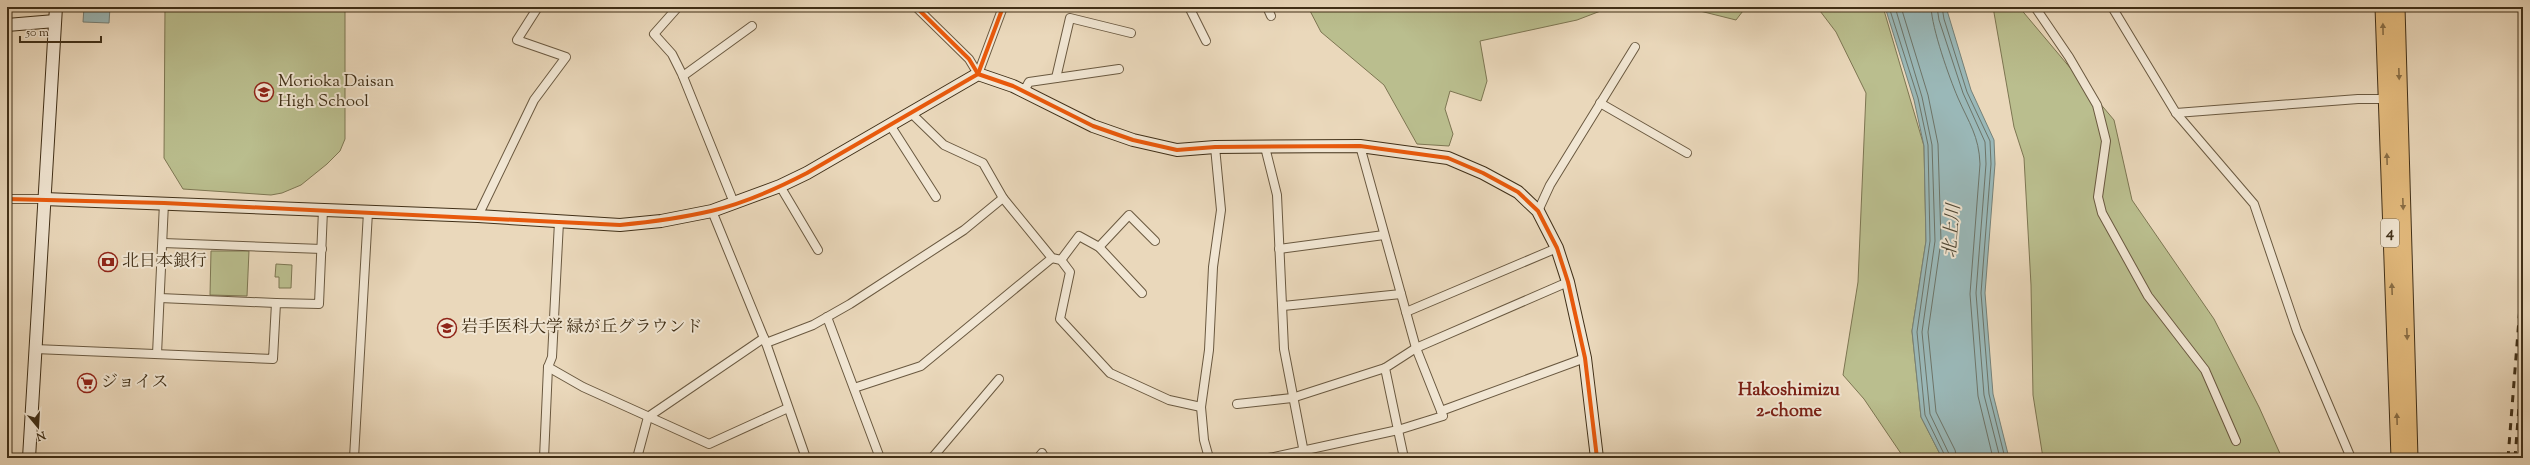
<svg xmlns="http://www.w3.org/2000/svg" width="2530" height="465" viewBox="0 0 2530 465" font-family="'Sorts Mill Goudy','Noto Serif JP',serif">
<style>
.green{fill:#babe8e;stroke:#7d7652}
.water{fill:#9ab8b8;stroke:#768178}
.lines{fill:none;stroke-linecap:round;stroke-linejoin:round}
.shore{stroke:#6d7468;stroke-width:1}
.street-casing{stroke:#6a5940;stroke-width:10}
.secondary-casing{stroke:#402f17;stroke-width:14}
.highway-casing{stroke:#402f17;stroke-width:17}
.street{stroke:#f1e6d3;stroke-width:8}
.secondary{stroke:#f1e6d3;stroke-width:12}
.highway{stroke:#e5bc7e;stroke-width:15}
.rail{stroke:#402f17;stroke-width:3;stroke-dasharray:7 7;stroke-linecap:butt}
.cycleway-casing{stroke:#f1e6d3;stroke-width:6}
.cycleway{stroke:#e8590c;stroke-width:4}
.oneway{fill:#8a6e45}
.labels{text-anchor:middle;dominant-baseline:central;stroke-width:4;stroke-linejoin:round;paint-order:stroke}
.shield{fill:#f1e6d3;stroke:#75664f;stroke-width:1}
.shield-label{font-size:16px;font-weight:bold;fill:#402f17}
.poi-label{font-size:17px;fill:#402f17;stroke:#f1e6d3;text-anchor:start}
.water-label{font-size:18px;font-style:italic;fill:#524a37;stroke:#f1e6d3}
.neighbourhood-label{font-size:18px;font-weight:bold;fill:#7a1f14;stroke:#f1e6d3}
</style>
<rect width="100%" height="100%" fill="#ead8bb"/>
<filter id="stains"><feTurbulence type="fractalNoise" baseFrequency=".005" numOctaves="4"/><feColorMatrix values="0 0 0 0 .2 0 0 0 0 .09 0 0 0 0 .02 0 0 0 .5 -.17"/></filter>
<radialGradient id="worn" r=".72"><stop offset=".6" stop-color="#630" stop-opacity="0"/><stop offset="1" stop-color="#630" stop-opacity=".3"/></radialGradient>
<!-- green -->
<g class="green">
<path d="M165 7H345V139L340 151 327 164 301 185 282 193 271 195 183 189 164 158Z"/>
<path d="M1308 7H1611L1577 20 1480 41 1487 81 1481 101 1450 91 1445 109 1453 134 1449 146 1417 144 1384 85 1321 32Z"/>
<path d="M1662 7H1746L1736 20 1696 10Z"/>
<path d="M1817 7H1883L1924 146 1926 241 1912 331 1921 417 1942 458H1904L1864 399 1843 375 1858 282 1866 93 1836 32Z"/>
<path d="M1993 7H2019L2114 120 2132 200 2214 319 2259 407 2282 458H2043L2033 395 2031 285 2024 158 2014 127Z"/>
<path d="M211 251H249L247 296 210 295Z"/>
<path d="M276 264 292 265 291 288H279V277H275Z"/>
</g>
<!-- water -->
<g class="water">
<path d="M84 7H110L109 23 83 22Z"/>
<path d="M1885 7H1946L1971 90 1994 140 1995 164 1985 293 1993 394 2009 458H1942L1921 417 1912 331 1926 241 1924 146 1914 100Z"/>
</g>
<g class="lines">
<!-- shore -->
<g class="shore">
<path d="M1889 7 1918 98 1928 145 1930 241 1917 332 1925 415 1946 458"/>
<path d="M1895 7 1922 97 1932 145 1935 241 1922 332 1930 414 1951 458"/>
<path d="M1901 7 1928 95 1938 144 1941 241 1928 332 1936 412 1955 450 1957 458"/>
<path d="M1931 7C1932 29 1949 77 1958 98 1969 123 1979 136 1980 164L1970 294 1978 396 1993 458"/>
<path d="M1937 7 1939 20 1963 93 1985 142 1986 164 1976 293 1984 395 2000 458"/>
<path d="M1942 7 1944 19 1967 92 1990 141 1991 164 1981 293 1989 394 2005 458"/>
</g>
<!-- street casing -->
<g class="street-casing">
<g id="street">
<path d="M678 7 654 34 672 54 682 74 734 203"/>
<path d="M916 7 969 59 978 74"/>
<path d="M1189 7 1206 41"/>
<path d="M1267 7 1271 16"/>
<path d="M2035 7 2069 57 2097 105 2106 141 2098 197 2102 213 2148 296 2205 370 2236 441"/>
<path d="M2112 7 2176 113 2254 204 2297 331 2351 458"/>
<path d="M978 74 1003 7"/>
<path d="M683 76 752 26"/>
<path d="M1056 78 1070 18 1131 33"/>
<path d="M1024 91 1029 82 1119 69"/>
<path d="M1600 103 1687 153"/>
<path d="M910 112 944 145 983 163 1003 198 1052 258 1061 260 1070 272 1060 319 1110 373 1169 400 1201 407"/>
<path d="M2176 113 2358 99H2388"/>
<path d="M890 125 936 197"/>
<path d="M1360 146 1416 348 1443 416 1398 430 1404 458"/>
<path d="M1265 147 1277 195 1284 349 1305 458"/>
<path d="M780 186 818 250"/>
<path d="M7 199H44"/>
<path d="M712 211 766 343 806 458"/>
<path d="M1538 211 1550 185 1635 47"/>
<path d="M478 216 534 100 566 57 517 40 538 7"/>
<path d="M559 222 552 357 548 367 583 387 709 444 788 408"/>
<path d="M163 243 322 249"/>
<path d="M1099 247 1142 293"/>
<path d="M1279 249 1384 235"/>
<path d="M1061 260 1079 236 1099 247 1129 215 1155 241"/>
<path d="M160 298 276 303"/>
<path d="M1283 306 1401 294"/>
<path d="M1406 312 1557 248"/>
<path d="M827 317 880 458"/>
<path d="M766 343 813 325 850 304 964 230 1003 198"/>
<path d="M35 349 273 359 276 303 319 304 323 210"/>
<path d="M157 354 164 203"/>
<path d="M854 388 921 366 1052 258"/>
<path d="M1237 404 1292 398 1385 368"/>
<path d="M1441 411 1585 358"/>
<path d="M354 458 368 212"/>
<path d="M544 458 548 367"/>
<path d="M637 458 648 417 764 338"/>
<path d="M932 458 999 379"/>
<path d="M1038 458 1042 453 1045 458"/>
<path d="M1209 458 1204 440 1201 407 1209 350 1213 267 1221 210 1215 147"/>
<path d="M1269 458 1398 430 1385 368 1416 348 1568 282"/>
</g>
</g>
<!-- secondary casing -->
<g class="secondary-casing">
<g id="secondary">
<path d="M7 25 55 21"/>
<path d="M44 199 478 216 620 225 661 221 712 211 780 186 807 173 978 74 1013 86 1093 126 1133 140 1177 150 1215 147 1360 146 1448 158 1483 173 1518 192 1538 211 1557 248 1568 282 1585 358 1597 458"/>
<path d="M29 458 56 7"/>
</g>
</g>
<!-- highway casing -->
<g class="highway-casing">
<g id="highway">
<path d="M2383 7 2399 458"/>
<path d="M2397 7 2410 458"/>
</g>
</g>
<!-- street -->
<use href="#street" class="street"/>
<!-- secondary -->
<use href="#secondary" class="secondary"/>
<!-- highway -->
<use href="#highway" class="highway"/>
<!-- rail -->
<g class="rail">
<path d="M2508 458 2523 269"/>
<path d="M2515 458 2523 355"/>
</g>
<!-- cycleway casing -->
<g class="cycleway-casing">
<g id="cycleway">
<path d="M916 7 969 59 978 74 1013 86 1093 126 1133 140 1177 150 1215 147 1360 146 1448 158 1483 173 1518 192 1538 211 1557 248 1568 282 1585 358 1597 458"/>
<path d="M7 199 164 203 620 225C651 222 681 218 711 211 742 204 778 188 807 173L978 74 1003 7"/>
</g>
</g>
<!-- cycleway -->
<use href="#cycleway" class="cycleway"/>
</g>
<!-- one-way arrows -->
<defs><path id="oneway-solid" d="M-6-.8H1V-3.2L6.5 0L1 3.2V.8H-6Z"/></defs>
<g class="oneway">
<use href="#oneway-solid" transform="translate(2383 29) rotate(-91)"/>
<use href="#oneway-solid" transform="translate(2399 74) rotate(88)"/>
<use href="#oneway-solid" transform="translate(2387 159) rotate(-92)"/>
<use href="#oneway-solid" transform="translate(2403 204) rotate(88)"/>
<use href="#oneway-solid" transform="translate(2392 289) rotate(-92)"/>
<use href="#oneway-solid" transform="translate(2407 334) rotate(88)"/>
<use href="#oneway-solid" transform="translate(2397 419) rotate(-92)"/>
</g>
<!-- icons -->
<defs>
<g id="school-ring" transform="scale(1)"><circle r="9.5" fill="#f1e6d3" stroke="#8f2418" stroke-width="1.5"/><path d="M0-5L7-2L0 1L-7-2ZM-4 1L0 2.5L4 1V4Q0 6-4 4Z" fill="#8f2418"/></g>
<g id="bank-ring" transform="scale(1)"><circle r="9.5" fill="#f1e6d3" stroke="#8f2418" stroke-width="1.5"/><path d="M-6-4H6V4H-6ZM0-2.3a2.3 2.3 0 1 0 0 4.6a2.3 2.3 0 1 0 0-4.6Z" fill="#8f2418"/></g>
<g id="university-ring" transform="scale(1)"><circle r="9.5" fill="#f1e6d3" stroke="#8f2418" stroke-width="1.5"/><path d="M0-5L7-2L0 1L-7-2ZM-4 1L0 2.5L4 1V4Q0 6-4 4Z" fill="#8f2418"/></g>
<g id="supermarket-ring" transform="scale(1)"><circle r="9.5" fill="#f1e6d3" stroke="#8f2418" stroke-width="1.5"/><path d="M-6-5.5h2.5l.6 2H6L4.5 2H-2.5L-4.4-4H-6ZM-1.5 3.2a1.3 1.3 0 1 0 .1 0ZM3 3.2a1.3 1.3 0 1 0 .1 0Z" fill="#8f2418"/></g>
</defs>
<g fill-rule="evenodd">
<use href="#school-ring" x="264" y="92"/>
<use href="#bank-ring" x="108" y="262"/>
<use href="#university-ring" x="447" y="328"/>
<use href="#supermarket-ring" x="87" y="383"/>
</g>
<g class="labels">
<!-- shield labels -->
<rect class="shield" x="2381" y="219" width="18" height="28" rx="3"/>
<g class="shield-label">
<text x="2390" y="233">4</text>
</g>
<!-- poi labels -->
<g class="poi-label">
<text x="278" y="82">Morioka Daisan<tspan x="278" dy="20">High School</tspan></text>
<text x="122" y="262">北日本銀行</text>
<text x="461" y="328">岩手医科大学 緑が丘グラウンド</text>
<text x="101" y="383">ジョイス</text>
</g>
<!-- water labels -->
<g class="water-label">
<text transform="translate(1953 231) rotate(-85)">北上川</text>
</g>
<!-- neighbourhood labels -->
<g class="neighbourhood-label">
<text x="1789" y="391">Hakoshimizu<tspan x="1789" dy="21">2-chome</tspan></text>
</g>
</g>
<!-- margin -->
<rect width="2530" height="465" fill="none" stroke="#ead8bb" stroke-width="24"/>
<rect x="8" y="8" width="2514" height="449" fill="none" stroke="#402f17" stroke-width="2"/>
<rect x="12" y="12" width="2506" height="441" fill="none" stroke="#402f17"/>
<!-- north arrow -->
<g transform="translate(38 427) rotate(162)" stroke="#f1e6d3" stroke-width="3" paint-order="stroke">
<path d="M0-3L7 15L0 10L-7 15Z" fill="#402f17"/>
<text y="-6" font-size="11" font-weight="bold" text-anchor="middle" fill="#402f17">N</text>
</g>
<!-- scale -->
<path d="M20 36v6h81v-6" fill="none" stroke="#402f17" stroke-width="2"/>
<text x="26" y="36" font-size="12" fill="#402f17" stroke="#f1e6d3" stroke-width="3" paint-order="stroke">50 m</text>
<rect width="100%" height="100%" filter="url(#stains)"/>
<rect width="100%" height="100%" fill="url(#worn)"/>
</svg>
